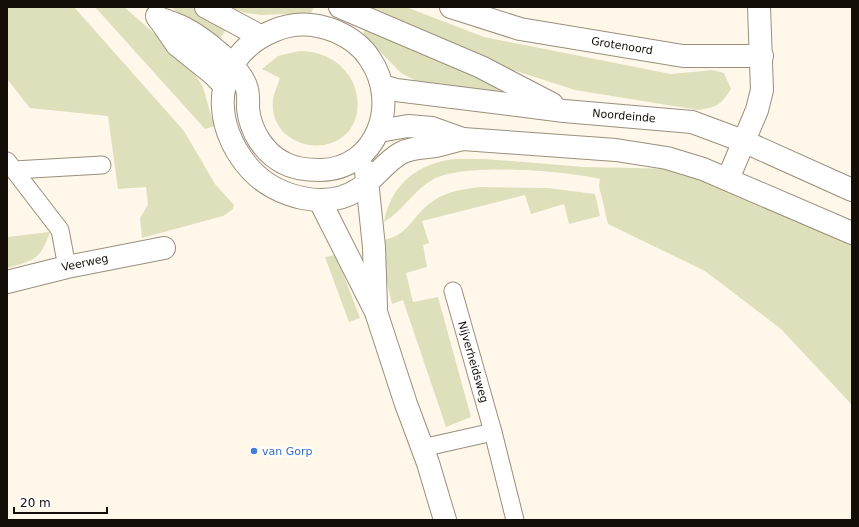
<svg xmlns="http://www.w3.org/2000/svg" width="859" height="527" viewBox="0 0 859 527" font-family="'DejaVu Sans',sans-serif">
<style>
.green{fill:#dee0bc}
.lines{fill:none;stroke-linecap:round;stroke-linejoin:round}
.lane-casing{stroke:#9a8f7c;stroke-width:19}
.street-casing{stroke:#9a8f7c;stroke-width:24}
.secondary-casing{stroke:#9a8f7c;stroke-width:24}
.lane{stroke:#fff;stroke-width:17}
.street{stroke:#fff;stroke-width:22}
.secondary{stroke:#fff;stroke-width:22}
.shop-dot{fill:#3f7fe0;stroke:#fff;stroke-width:1.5}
.labels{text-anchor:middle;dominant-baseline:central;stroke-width:4;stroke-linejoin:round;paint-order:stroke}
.street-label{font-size:11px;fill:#130f08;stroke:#fff}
.shop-label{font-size:11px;fill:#366cbe;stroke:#fff;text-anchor:start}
</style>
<rect width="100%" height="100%" fill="#fef7ea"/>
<!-- green -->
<g class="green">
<path d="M7 7H74L184 131 215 184 234 205 233 209 223 216 142 238 140 218 148 205 146 187 118 189 108 116 30 108 7 79Z"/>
<path d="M95 7H124L186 61 203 87 214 126 205 129Z"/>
<path d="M171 7H196L226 29 218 42Z"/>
<path d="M227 7H314L311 13 261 15 246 13Z"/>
<path d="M361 7H406L484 37 671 74 713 70 724 73 731 89C721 105 717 107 698 110L575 90 510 69 444 44Z"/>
<path d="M367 27 501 85 497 94 418 82 401 73 363 34Z"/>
<path d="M299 51C320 51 338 59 350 77 356 87 359 100 357 112 348 164 267 152 273 99 274 92 278 85 280 78L262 69 278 56Z"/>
<path d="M455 159H485L584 167 680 169 852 242V405L781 329 705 271 608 224 599 186 600 179C564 171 463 162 432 180 413 191 403 211 384 222 391 184 418 163 455 159Z"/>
<path d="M480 187 548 188 595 194 600 216 569 224 564 204 531 214 525 195 422 221 429 243 423 245 427 267 406 273 413 302 438 297 471 417 446 427 403 300 392 304 384 270 383 240C409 236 413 214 433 201 447 191 464 189 480 187Z"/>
<path d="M50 232C40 260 35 260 7 268V237Z"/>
<path d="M336 255 360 318 349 322 325 257Z"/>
</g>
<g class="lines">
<!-- lane casing -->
<g class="lane-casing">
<g id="lane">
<path d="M7 161 60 230 67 267"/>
<path d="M14 170 102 165"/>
<path d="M453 291 493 432 515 520"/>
<path d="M422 448 493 432"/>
</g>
</g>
<!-- street casing -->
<g class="street-casing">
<g id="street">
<path d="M451 7 520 29 683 56H762"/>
<path d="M728 179 757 110 762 90 759 7"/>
<path d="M7 282 67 267 164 248"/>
</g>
</g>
<!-- secondary casing -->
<g class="secondary-casing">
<g id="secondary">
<path d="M206 7 260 36"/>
<path d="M340 7 481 67 552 104"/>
<path d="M157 16 177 45 213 74 225 86"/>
<path d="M158 18C167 21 176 24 184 28 202 37 239 66 246 86 249 93 248 101 248 108 250 131 264 153 284 163 295 169 308 170 320 170 378 169 400 103 370 59 362 46 349 37 335 31 315 23 293 22 273 31 212 57 209 124 251 170 276 197 326 211 359 189 374 179 385 162 401 153 412 147 424 148 436 146 445 144 454 141 463 139"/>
<path d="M383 86 396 90 564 111 692 122 743 141 852 190"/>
<path d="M379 131 408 126 432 128 463 139 616 150 667 158 703 169 852 233"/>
<path d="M366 171 374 247 376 307"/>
<path d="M320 201 376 312 406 404 428 463 445 520"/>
</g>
</g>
<!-- lane -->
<use href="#lane" class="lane"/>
<!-- street -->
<use href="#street" class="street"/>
<!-- secondary -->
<use href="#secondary" class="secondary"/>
</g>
<!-- markers -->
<circle class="shop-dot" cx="254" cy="451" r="4"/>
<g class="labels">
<!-- street labels -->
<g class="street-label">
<text transform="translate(622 46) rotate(9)">Grotenoord</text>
<text transform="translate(624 116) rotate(5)">Noordeinde</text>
<text transform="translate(85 263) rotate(-12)">Veerweg</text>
<text transform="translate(473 362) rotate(74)">Nijverheidsweg</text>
</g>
<!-- shop labels -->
<g class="shop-label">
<text x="262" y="451">van Gorp</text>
</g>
</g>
<!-- border -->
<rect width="859" height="527" fill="none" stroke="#130f08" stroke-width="16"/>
<!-- scale -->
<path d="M14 507v6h93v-6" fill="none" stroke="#130f08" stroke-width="2"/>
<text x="20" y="507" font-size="12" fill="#130f08" stroke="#ffffff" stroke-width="3" paint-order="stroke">20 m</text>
</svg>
